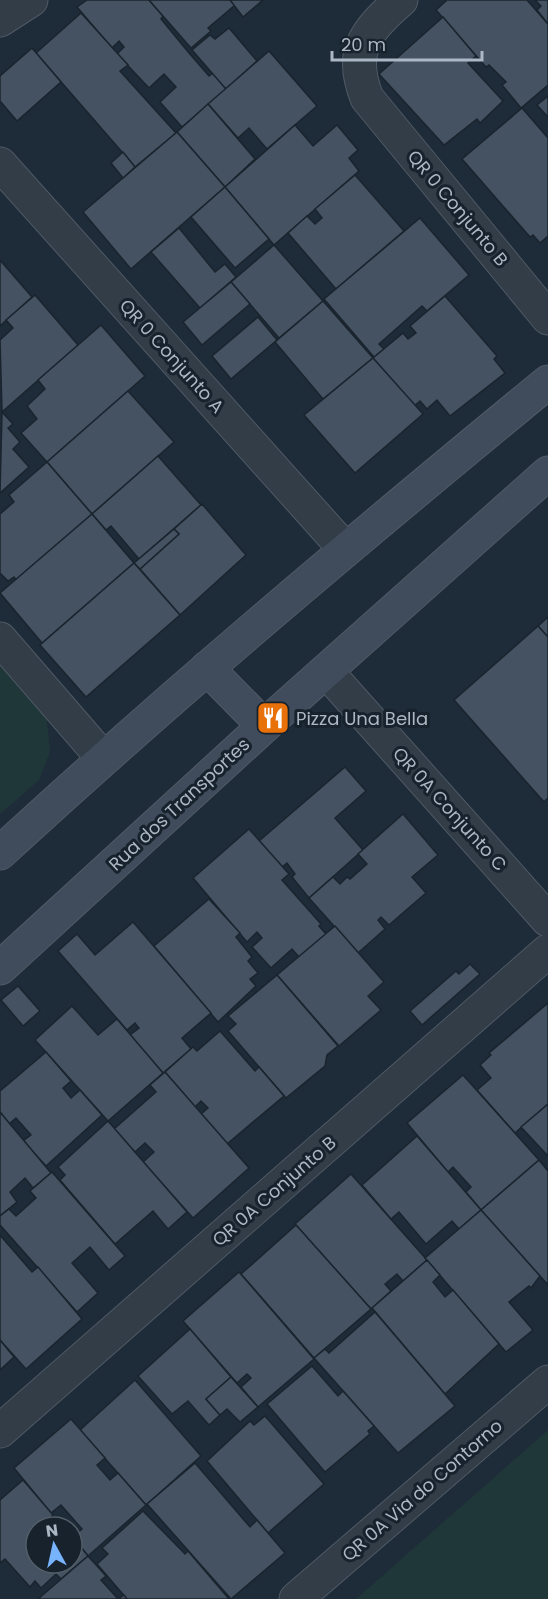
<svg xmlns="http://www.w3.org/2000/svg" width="548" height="1599" viewBox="0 0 548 1599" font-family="Poppins,sans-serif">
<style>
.green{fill:#203739}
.building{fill:#445262;stroke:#1a242e;stroke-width:1.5}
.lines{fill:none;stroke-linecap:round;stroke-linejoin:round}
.street-casing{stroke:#505a66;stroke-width:35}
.secondary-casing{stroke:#505a66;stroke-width:35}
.street{stroke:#323d48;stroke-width:33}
.secondary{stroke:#404c5b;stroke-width:33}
.labels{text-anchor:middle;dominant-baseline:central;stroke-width:6;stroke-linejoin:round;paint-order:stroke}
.street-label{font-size:18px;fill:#acb7c5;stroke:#18222c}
.poi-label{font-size:18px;fill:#acb7c5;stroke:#18222c;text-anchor:start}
</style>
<rect width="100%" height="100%" fill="#1e2b38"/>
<!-- green -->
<g class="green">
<path d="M0 658 46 712 50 752 39 780 0 814Z"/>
<path d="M548 1430V1599H356Z"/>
</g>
<!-- building -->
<g class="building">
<path d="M87 0H149L163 16 161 19 189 53 209 76 213 73 226 89 182 127 160 102 176 87 164 74 149 88 117 54 124 47 119 41 112 48 77 7Z"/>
<path d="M149 0H230L235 5 208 28 211 31 191 48Z"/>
<path d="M230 0H263L243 17Z"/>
<path d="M447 0H527L548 24V85L521 108 502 85 506 82 489 65 486 67 436 10Z"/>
<path d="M535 0H548V24L537 10 541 6Z"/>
<path d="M81 13 128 65 120 71 176 133 135 167 36 53Z"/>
<path d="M443 17 476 56 468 63 503 101 480 123 477 119 444 145 379 74Z"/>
<path d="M229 28 257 61 226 89 192 50 210 35 215 39Z"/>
<path d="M32 48 61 82 17 121 0 101V76Z"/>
<path d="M269 51 317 106 267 149 249 128 238 138 208 104Z"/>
<path d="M548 96V117L537 105Z"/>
<path d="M208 104 255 159 225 187 177 132Z"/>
<path d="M522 108 548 138V236L540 243 533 235 530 237 462 159Z"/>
<path d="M295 125 313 146 337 125 358 150 349 158 359 171 274 245 225 187Z"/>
<path d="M177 132 225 187 131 269 83 212Z"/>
<path d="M123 152 135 167 123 178 111 163Z"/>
<path d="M355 175 404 231 336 289 288 233 307 216 315 224 322 218 315 209Z"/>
<path d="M225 187 269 239 235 268 191 217Z"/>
<path d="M420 218 469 275 427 311 422 306 379 344 384 349 374 357 324 299Z"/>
<path d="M179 228 215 272 225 264 236 277 200 308 151 252Z"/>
<path d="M274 245 323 301 279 338 231 282Z"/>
<path d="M0 260 32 297 0 326Z"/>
<path d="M231 282 250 304 202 345 183 322Z"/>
<path d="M35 295 78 345 2 412 0 340 13 328 6 320Z"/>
<path d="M445 296 497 356 494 359 505 373 450 416 437 400 427 409 420 401 414 406 373 358 403 333 408 339 416 333 410 326Z"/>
<path d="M323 301 373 358 323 399 275 342Z"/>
<path d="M258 317 277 340 231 379 212 356Z"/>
<path d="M101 325 145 376 47 462 21 433 37 419 27 406 45 389 38 380Z"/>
<path d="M373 358 423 414 355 473 304 415Z"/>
<path d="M128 391 174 442 92 514 47 462Z"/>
<path d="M2 412 13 424 8 428 20 442 13 449 29 467 0 493Z"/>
<path d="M158 456 201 505 139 559 111 526 106 530 92 514Z"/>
<path d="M47 462 92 514 16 580 14 577 8 581 0 573V514L14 502 9 495Z"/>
<path d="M202 504 246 555 180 615 140 569 179 534 174 529Z"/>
<path d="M92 514 134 563 42 643 0 593Z"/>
<path d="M174 529 179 534 140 569 134 563Z"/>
<path d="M134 563 180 615 86 697 40 645Z"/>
<path d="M548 617V637L538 626Z"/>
<path d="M538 626 548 637V798L544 802 454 700Z"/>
<path d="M345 767 366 791 335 818 363 850 309 898 292 877 295 874 287 863 282 867 259 841Z"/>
<path d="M403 814 438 855 412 877 426 893 389 925 381 917 378 920 385 929 358 953 309 898 333 877 340 884 347 877 350 879 367 864 358 854Z"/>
<path d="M249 829 289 874 282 880 321 924 319 926 326 934 299 957 292 949 271 968 252 947 262 938 257 932 247 942 193 878Z"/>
<path d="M209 899 240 933 236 937 252 957 248 961 258 973 250 979 256 986 218 1022 154 946Z"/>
<path d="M133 922 211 1013 182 1038 191 1049 163 1073 130 1035 139 1028 135 1023 127 1030 58 951 77 934 95 955Z"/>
<path d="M335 926 384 982 368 996 381 1010 339 1046 277 975Z"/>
<path d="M470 964 480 974 422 1025 410 1011 456 971 459 974Z"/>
<path d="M277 975 338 1046 327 1055 325 1066 286 1098 228 1031 236 1024 228 1016Z"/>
<path d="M18 986 40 1011 23 1026 1 1000Z"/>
<path d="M548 1003V1104L515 1133 477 1090 491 1078 480 1065 491 1055 489 1053Z"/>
<path d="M72 1006 98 1035 117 1019 163 1073 108 1121 35 1040Z"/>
<path d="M220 1031 255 1071 259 1067 284 1096 227 1144 201 1114 208 1108 201 1101 195 1107 165 1072 193 1047 197 1051Z"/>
<path d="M46 1052 71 1081 63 1088 71 1098 80 1090 102 1115 46 1166 23 1141 31 1135 16 1118 9 1124 0 1112V1091Z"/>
<path d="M165 1072 249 1168 193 1218 143 1162 154 1152 145 1143 135 1152 114 1129 156 1092 150 1085Z"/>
<path d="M463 1075 539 1160 481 1210 466 1192 471 1187 453 1167 448 1172 407 1123Z"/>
<path d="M548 1104V1156L521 1127Z"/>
<path d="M0 1112 51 1173 33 1188 25 1178 10 1192 17 1202 0 1216Z"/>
<path d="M108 1121 187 1212 168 1229 153 1211 115 1244 60 1180 65 1175 58 1167Z"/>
<path d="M417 1136 481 1210 459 1229 452 1221 426 1244 399 1212 391 1219 362 1185Z"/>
<path d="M539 1160 548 1171V1285L481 1210Z"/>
<path d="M52 1172 125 1256 109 1270 90 1247 72 1263 98 1293 77 1312 0 1225V1216L9 1209 16 1216 36 1198 30 1191Z"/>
<path d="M351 1174 427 1260 403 1281 397 1274 385 1284 391 1291 371 1309 295 1224Z"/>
<path d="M481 1210 540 1276 531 1288 529 1286 509 1302 533 1330 506 1352 425 1258Z"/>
<path d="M296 1225 371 1309 314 1358 241 1274Z"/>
<path d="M0 1235 32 1272 38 1267 82 1319 26 1369 0 1340Z"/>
<path d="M427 1260 440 1275 433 1282 445 1297 453 1290 499 1344 445 1394 372 1308Z"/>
<path d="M239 1272 314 1359 258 1407 241 1387 251 1378 247 1374 237 1383 183 1321Z"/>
<path d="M375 1312 455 1406 398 1453 314 1358 325 1349 329 1353Z"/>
<path d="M190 1329 231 1377 206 1399 220 1415 209 1425 188 1401 172 1414 138 1376Z"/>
<path d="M0 1340 14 1357 0 1370Z"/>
<path d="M312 1366 338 1396 343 1391 374 1426 368 1431 370 1434 325 1472 267 1404Z"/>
<path d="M231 1377 258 1407 240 1422 227 1409 220 1415 206 1399Z"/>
<path d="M135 1380 201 1456 146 1505 80 1430Z"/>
<path d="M265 1416 324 1484 268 1533 207 1461 250 1421 254 1425Z"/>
<path d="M71 1419 105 1458 97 1465 110 1480 118 1473 146 1505 88 1556 73 1537 82 1529 61 1505 51 1513 14 1468Z"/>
<path d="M195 1463 250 1527 257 1520 285 1553 231 1599 147 1504Z"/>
<path d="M23 1480 53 1515 48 1520 54 1527H36V1563H72V1536L88 1556 61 1579 56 1574 41 1588 35 1581 30 1587 5 1559 0 1563V1500Z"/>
<path d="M143 1511 185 1554 188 1551 229 1599H127L97 1564 108 1554 102 1548Z"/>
<path d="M88 1556 106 1576 101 1580 118 1599 124 1595 127 1599H38Z"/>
</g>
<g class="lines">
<!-- street casing -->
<g class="street-casing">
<g id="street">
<path d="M401 0C366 31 348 51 367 98L548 318"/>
<path d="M0 20 31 0"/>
<path d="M0 164 345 549"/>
<path d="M0 639 103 758"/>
<path d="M327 672 548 920"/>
<path d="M0 1431 548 951"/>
<path d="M296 1599 548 1382"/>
</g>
</g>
<!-- secondary casing -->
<g class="secondary-casing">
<g id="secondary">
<path d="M207 668 264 726"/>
<path d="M0 853C177 690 362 535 548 382"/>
<path d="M0 968 273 718 548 473"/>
</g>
</g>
<!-- street -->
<use href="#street" class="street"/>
<!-- secondary -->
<use href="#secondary" class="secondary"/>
</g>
<!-- icons -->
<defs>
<g id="restaurant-square" transform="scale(1.725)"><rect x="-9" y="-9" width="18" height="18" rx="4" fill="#e8710a" stroke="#18222c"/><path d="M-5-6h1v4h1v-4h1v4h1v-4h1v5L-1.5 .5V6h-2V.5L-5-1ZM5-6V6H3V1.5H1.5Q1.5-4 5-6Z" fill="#fff"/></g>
</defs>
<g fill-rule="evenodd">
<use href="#restaurant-square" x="273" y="718"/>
</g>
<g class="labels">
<!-- street labels -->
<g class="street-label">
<text transform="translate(458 208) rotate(50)">QR 0 Conjunto B</text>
<text transform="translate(172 356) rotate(48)">QR 0 Conjunto A</text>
<text transform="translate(179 804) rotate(-43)">Rua dos Transportes</text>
<text transform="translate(450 809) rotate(48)">QR 0A Conjunto C</text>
<text transform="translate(274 1191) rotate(-41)">QR 0A Conjunto B</text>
<text transform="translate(422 1490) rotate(-41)">QR 0A Via do Contorno</text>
</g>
<!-- poi labels -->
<g class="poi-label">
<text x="296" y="718">Pizza Una Bella</text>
</g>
</g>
<!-- north arrow -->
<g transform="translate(54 1545) rotate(352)"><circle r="28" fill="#18222c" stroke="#535e69" stroke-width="1.5"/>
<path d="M0-4.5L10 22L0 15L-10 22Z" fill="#78b4fe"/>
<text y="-9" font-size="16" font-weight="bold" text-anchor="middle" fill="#acb7c5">N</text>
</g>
<!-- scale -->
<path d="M332 51v9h150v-9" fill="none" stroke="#acb7c5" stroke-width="3"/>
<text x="341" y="51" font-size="18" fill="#acb7c5" stroke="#18222c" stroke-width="4.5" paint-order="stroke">20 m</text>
</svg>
